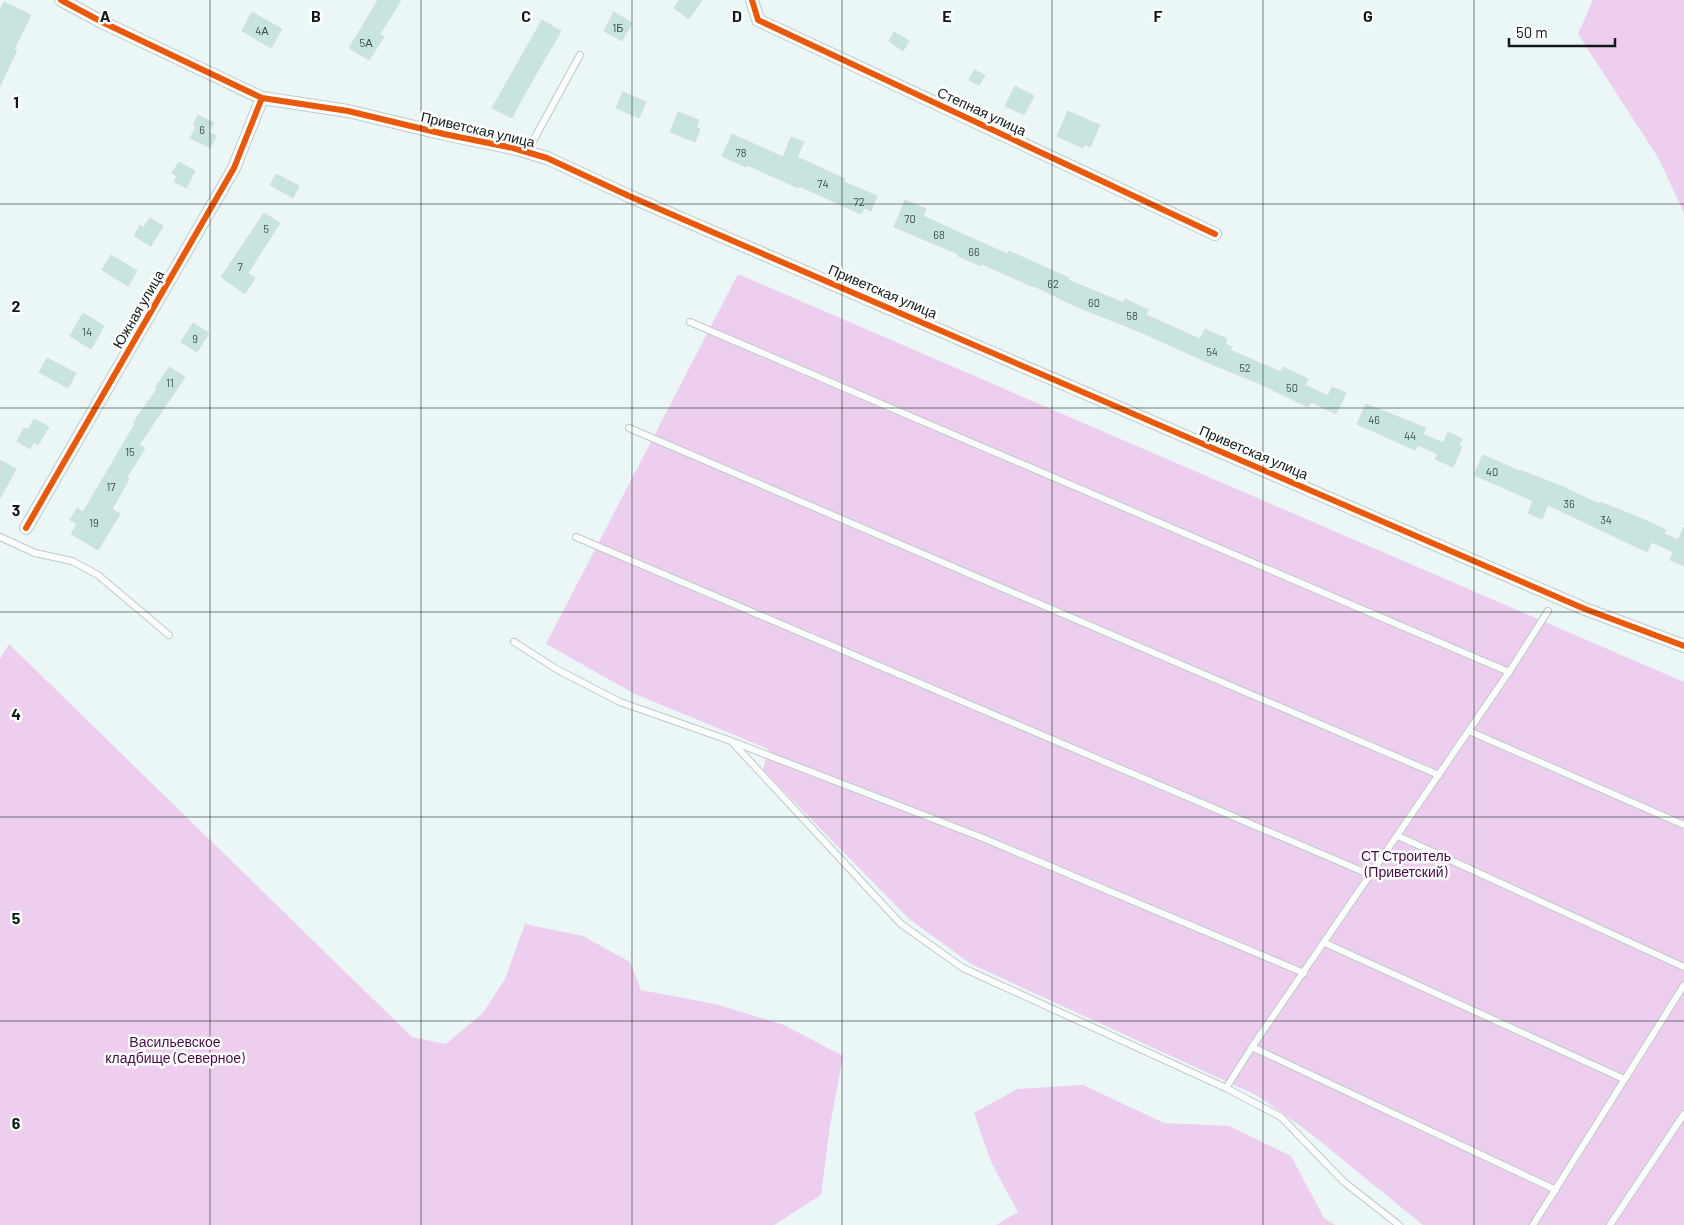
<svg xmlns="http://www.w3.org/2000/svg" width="1684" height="1225" viewBox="0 0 1684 1225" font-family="Barlow,sans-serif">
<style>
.green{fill:#edceee}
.building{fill:#c7e4e1;stroke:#d4dedd}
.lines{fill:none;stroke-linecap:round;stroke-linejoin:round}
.lane-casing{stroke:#c0cac8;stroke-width:8}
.street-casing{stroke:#c0cac8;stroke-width:14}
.lane{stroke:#fcfefe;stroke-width:6}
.street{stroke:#fcfefe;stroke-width:12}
.cycleway-casing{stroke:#fff;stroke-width:9}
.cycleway{stroke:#e8590c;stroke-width:6}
.grid{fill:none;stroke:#101918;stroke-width:1;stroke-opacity:0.55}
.labels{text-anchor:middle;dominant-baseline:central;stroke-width:5;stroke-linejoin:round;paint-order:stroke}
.number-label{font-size:11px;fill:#3e4c4a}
.street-label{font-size:14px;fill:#101918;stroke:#fff}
.park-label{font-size:14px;fill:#450b43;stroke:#fff}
.grid-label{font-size:16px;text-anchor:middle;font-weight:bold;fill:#101918;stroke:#fff;stroke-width:5;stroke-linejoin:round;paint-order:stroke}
</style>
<rect width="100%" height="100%" fill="#ebf7f6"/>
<!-- green -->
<g class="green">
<path d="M1593 0H1684V213L1659 159 1578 34Z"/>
<path d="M738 274 1684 682V1225H1423L1305 1129 1258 1096 971 964 908 918 763 770 768 749 635 694 546 644Z"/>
<path d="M9 644 412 1037 446 1044 483 1013 505 979 525 924 583 936 630 962 641 990 715 1004 784 1025 843 1056 830 1126 821 1195 774 1225H0V659Z"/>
<path d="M1083 1085 1164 1123 1229 1126 1291 1156 1324 1218 1335 1225H996L1018 1212 991 1162 974 1113 1017 1089Z"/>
</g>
<!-- building -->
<g class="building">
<path d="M378 0H401L380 34 384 37 369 60 349 48Z"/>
<path d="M679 0H702L689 19 674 8Z"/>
<path d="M4 2 31 15 14 49 17 50 0 86V10Z"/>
<path d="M252 12 282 29 271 48 242 31Z"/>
<path d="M614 12 632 23 622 41 604 31Z"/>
<path d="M542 20 561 31 520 102 512 118 492 108Z"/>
<path d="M894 32 909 41 903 51 889 41Z"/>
<path d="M974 70 985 75 979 85 969 80Z"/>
<path d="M1015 86 1034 96 1024 115 1005 106Z"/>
<path d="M623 92 646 102 639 118 616 108Z"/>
<path d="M1068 111 1100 125 1090 147 1084 144 1083 148 1057 136Z"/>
<path d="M678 112 699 120 696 127 700 129 695 142 670 132Z"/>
<path d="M198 115 214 123 209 132 216 136 210 148 190 138 196 127 193 125Z"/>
<path d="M732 134 783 157 791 137 804 142 797 157 845 179 844 182 877 196 871 211 864 208 861 214 799 186 798 188 747 165 746 167 722 156Z"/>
<path d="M179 162 195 171 186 188 174 182 177 176 172 173Z"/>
<path d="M276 174 299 186 293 198 270 185Z"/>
<path d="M905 200 926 209 923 216 956 231 1007 254 1009 251 1069 278 1068 280 1124 303 1125 299 1148 310 1146 315 1200 339 1205 329 1227 339 1225 344 1232 347 1230 350 1281 372 1283 367 1308 379 1305 385 1328 396 1332 387 1346 393 1336 414 1311 402 1308 407 1256 382 1216 366 1138 331 1075 306 1034 286 1033 287 982 264 981 266 958 256V254L894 227Z"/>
<path d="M264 213 280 223 248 273 255 278 245 294 221 277Z"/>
<path d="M150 218 163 226 151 246 134 236 140 225 144 227Z"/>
<path d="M111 255 137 271 128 286 102 270Z"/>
<path d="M83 313 104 326 91 349 70 336Z"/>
<path d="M193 323 209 333 197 352 181 342Z"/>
<path d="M47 358 76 373 68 388 39 372Z"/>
<path d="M169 367 185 377 139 445 145 448 127 477 129 479 112 509 120 514 98 550 71 534 77 524 70 520 77 508 83 512 135 424 133 423 157 389 155 388Z"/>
<path d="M1366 404 1426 428 1423 434 1443 443 1448 432 1462 439 1459 445 1462 447 1453 467 1435 459 1438 454 1418 445 1415 450 1357 424Z"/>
<path d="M34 419 49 427 38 445 34 442 30 449 17 441 24 428 28 430Z"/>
<path d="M1483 455 1519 471 1520 470 1561 486 1599 504 1600 502 1638 517 1666 530 1664 534 1678 540 1684 527V566L1670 560 1673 552 1652 542 1647 552 1548 505 1542 519 1528 513 1533 501 1474 475Z"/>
<path d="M0 460 16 469 0 498Z"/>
</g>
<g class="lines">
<!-- lane casing -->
<g class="lane-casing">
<g id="lane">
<path d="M527 152 580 55"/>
<path d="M690 322 1509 672"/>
<path d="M629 428 1439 775"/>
<path d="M0 537 35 553 72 561 98 575 169 635"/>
<path d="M576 537 1371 875"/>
<path d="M514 642 558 670 620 702 731 741 983 838 1304 973"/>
<path d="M1469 731 1684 825"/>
<path d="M732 742 901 924 963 968 1226 1088 1281 1117 1344 1182 1399 1225"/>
<path d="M1398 836 1684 967"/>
<path d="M1325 943 1624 1079"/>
<path d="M1252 1047 1556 1190"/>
<path d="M1226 1088 1252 1047 1509 672 1548 611"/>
<path d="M1533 1225 1684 985"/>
<path d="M1610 1225 1684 1114"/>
</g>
</g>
<!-- street casing -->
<g class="street-casing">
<g id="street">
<path d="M61 0 102 22 262 98 348 111 444 134 513 148 547 158 629 196 1585 609 1684 646"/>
<path d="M752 0 758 20 1215 234"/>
<path d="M26 528 234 168 262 98"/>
</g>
</g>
<!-- lane -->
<use href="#lane" class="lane"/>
<!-- street -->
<use href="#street" class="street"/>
<!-- cycleway casing -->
<g class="cycleway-casing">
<g id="cycleway">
<path d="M61 0 102 22 262 98 348 111 444 134 513 148 547 158 629 196 1585 609 1684 646"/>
<path d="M752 0 758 20 1215 234"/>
<path d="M26 528 234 168 262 98"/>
</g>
</g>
<!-- cycleway -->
<use href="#cycleway" class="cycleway"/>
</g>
<!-- grid -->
<path class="grid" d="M210 0V1225M421 0V1225M632 0V1225M842 0V1225M1052 0V1225M1263 0V1225M1474 0V1225M0 204H1684M0 408H1684M0 612H1684M0 817H1684M0 1021H1684"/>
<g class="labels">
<!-- number labels -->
<g class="number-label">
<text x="618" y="27">1Б</text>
<text x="262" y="30">4А</text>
<text x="366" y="42">5А</text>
<text x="202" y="129">6</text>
<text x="741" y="152">78</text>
<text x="823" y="183">74</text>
<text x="859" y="201">72</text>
<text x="910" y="218">70</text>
<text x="266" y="228">5</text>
<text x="939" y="234">68</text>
<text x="974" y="251">66</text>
<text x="240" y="266">7</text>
<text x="1053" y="283">62</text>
<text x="1094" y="302">60</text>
<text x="1132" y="315">58</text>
<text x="87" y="331">14</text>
<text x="195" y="338">9</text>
<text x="1212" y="351">54</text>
<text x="1245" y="367">52</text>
<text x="170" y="382">11</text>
<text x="1292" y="387">50</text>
<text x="1374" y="419">46</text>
<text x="1410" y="435">44</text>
<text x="130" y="451">15</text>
<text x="1492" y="471">40</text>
<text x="111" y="486">17</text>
<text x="1569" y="503">36</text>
<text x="1606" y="519">34</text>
<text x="94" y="522">19</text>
</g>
<!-- street labels -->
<g class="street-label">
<text transform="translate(982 111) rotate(25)">Степная улица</text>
<text transform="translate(478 129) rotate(13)">Приветская улица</text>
<text transform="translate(883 291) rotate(23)">Приветская улица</text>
<text transform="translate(138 309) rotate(-60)">Южная улица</text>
<text transform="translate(1254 452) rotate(23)">Приветская улица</text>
</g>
<!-- park labels -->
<g class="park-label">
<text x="1406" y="855">СТ Строитель<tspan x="1406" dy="16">(Приветский)</tspan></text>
<text x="175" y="1041">Васильевское<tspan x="175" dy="16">кладбище (Северное)</tspan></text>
</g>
</g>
<g class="grid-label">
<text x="105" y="22">A</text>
<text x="316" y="22">B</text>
<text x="526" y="22">C</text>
<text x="737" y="22">D</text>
<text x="947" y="22">E</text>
<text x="1158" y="22">F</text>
<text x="1368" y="22">G</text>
<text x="16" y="108">1</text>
<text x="16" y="312">2</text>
<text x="16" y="516">3</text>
<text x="16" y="720">4</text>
<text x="16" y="924">5</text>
<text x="16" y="1129">6</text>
</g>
<!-- scale -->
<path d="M1509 38v8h106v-8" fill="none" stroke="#101918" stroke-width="2.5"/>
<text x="1516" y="38" font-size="15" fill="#101918" stroke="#ffffff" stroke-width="4" paint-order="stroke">50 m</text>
</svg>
